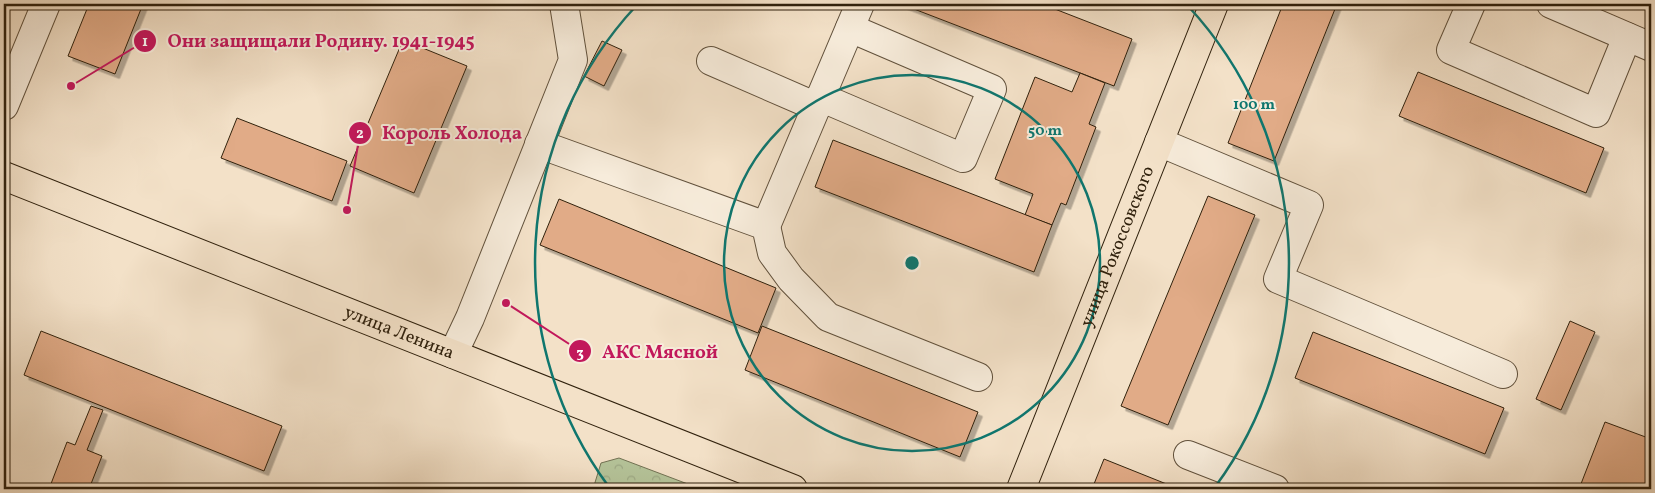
<svg xmlns="http://www.w3.org/2000/svg" width="1655" height="493" viewBox="0 0 1655 493" font-family="Vollkorn,serif">
<style>
.forest{fill:url(#forest-crowns);stroke:#727254}
.building{fill:#e1ab87;stroke:#30210d;filter:url(#shadow)}
.lines{fill:none;stroke-linecap:round;stroke-linejoin:round}
.minor-casing{stroke:#61513c;stroke-width:30}
.major-casing{stroke:#30210d;stroke-width:30}
.minor{stroke:#f7ecdb;stroke-width:28}
.major{stroke:#f3e1c8;stroke-width:28}
.ring{fill:none;stroke:#0f766e;stroke-width:2.5}
.labels{text-anchor:middle;dominant-baseline:central;stroke-width:4;stroke-linejoin:round;paint-order:stroke}
.street-label{font-size:18px;fill:#30210d;stroke:#f7ecdb}
.centre{fill:#0f766e;stroke:#f7ecdb;stroke-width:2.5}
.ring-label{font-size:15px;text-anchor:middle;font-weight:bold;fill:#0f766e;stroke:#f7ecdb;stroke-width:4;stroke-linejoin:round;paint-order:stroke}
.leader{fill:none;stroke:#c2185b;stroke-width:2}
.callout-dot{fill:#c2185b;stroke:#f7ecdb;stroke-width:2}
.mark-label{font-size:15px;text-anchor:middle;font-weight:bold;fill:#fff}
.callout-label{font-size:19px;text-anchor:middle;font-weight:bold;fill:#c2185b;stroke:#f7ecdb;stroke-width:4;stroke-linejoin:round;paint-order:stroke}
</style>
<defs>
<pattern id="forest-crowns" width="20" height="18" patternUnits="userSpaceOnUse" patternTransform="scale(1.25)"><rect width="20" height="18" fill="#b5c49a"/><path d="M2 6a3 3 0 1 1 6 0M12 15a3 3 0 1 1 6 0" fill="none" stroke="#9ca884"/></pattern>
<filter id="shadow"><feDropShadow dx="4.5" dy="4.5" stdDeviation="0" flood-color="#0004"/></filter>
</defs>
<rect width="100%" height="100%" fill="#f3e1c8"/>
<filter id="stains"><feTurbulence type="fractalNoise" baseFrequency=".004" numOctaves="4"/><feColorMatrix values="0 0 0 0 .2 0 0 0 0 .09 0 0 0 0 .02 0 0 0 .5 -.17"/></filter>
<radialGradient id="worn" r=".72"><stop offset=".6" stop-color="#630" stop-opacity="0"/><stop offset="1" stop-color="#630" stop-opacity=".3"/></radialGradient>
<!-- forest -->
<path class="forest" d="M619 458 701 489H593L601 463Z"/>
<!-- building -->
<g class="building">
<path d="M89 4H143L115 74 68 56Z"/>
<path d="M901 4H1042L1132 39 1114 86Z"/>
<path d="M1283 4H1337L1274 161 1228 143Z"/>
<path d="M403 40 467 66 414 193 350 166Z"/>
<path d="M602 41 622 50 604 86 584 76Z"/>
<path d="M1418 72 1604 148 1586 193 1399 116Z"/>
<path d="M1080 73 1105 83 1089 124 1096 127 1066 205 1061 203 1052 225 1025 215 1033 194 995 179 1035 77 1072 92Z"/>
<path d="M237 118 347 161 332 201 221 158Z"/>
<path d="M833 140 1052 225 1034 272 815 187Z"/>
<path d="M1208 196 1255 215 1168 425 1121 406Z"/>
<path d="M559 199 776 288 758 333 540 245Z"/>
<path d="M1570 321 1595 332 1561 410 1536 399Z"/>
<path d="M762 326 978 412 960 457 745 370Z"/>
<path d="M41 331 282 426 264 471 24 375Z"/>
<path d="M1313 332 1504 408 1485 454 1295 378Z"/>
<path d="M91 406 103 410 87 450 102 456 89 489H49L67 442 75 445Z"/>
<path d="M1605 422 1651 439V489H1579Z"/>
<path d="M1104 459 1179 489H1092Z"/>
</g>
<g class="lines">
<!-- minor casing -->
<g class="minor-casing">
<g id="minor">
<path d="M1471 4 1451 50 1596 113 1627 37"/>
<path d="M1551 4 1651 47"/>
<path d="M711 61 817 107"/>
<path d="M820 97 963 158 992 89 850 28"/>
<path d="M4 106 46 4"/>
<path d="M1159 142 1309 205 1278 279 1503 374"/>
<path d="M539 144 766 226 772 253 791 279 828 317 978 377"/>
<path d="M766 226 860 4"/>
<path d="M453 354 470 318 573 60 564 4"/>
<path d="M1188 455 1275 489"/>
</g>
</g>
<!-- major casing -->
<g class="major-casing">
<g id="major">
<path id="s1" d="M4 176 793 489"/>
<path id="s2" d="M1021 489 1214 4"/>
</g>
</g>
<!-- minor -->
<use href="#minor" class="minor"/>
<!-- major -->
<use href="#major" class="major"/>
</g>
<!-- distance rings -->
<g class="ring">
<circle cx="912" cy="263" r="188"/>
<path d="M609 487A377 377 0 0 1 636 6M1188 6A377 377 0 0 1 1215 487"/>
</g>
<g class="labels">
<!-- street labels -->
<g class="street-label">
<text stroke="none"><textPath href="#s2" startOffset="261">улица Рокоссовского</textPath></text>
<text stroke="none"><textPath href="#s1" startOffset="425">улица Ленина</textPath></text>
</g>
</g>
<circle cx="912" cy="263" r="8" class="centre"/>
<g class="ring-label">
<text x="1254" y="109">100 m</text>
<text x="1045" y="135">50 m</text>
</g>
<!-- callouts -->
<path class="leader" d="M71 86L145 41M347 210L360 133M506 303L580 351"/>
<g class="callout-dot">
<circle cx="71" cy="86" r="5"/>
<circle cx="347" cy="210" r="5"/>
<circle cx="506" cy="303" r="5"/>
<circle cx="145" cy="41" r="12"/>
<circle cx="360" cy="133" r="12"/>
<circle cx="580" cy="351" r="12"/>
</g>
<g class="mark-label">
<text x="145" y="46">1</text>
<text x="360" y="138">2</text>
<text x="580" y="357">3</text>
</g>
<g class="callout-label">
<text x="321" y="47">Они защищали Родину. 1941-1945</text>
<text x="452" y="139">Король Холода</text>
<text x="660" y="358">АКС Мясной</text>
</g>
<!-- margin -->
<rect width="1655" height="493" fill="none" stroke="#f3e1c8" stroke-width="20"/>
<rect x="5" y="5" width="1645" height="483" fill="none" stroke="#30210d" stroke-width="2.5"/>
<rect x="10" y="10" width="1635" height="473" fill="none" stroke="#30210d"/>
<rect width="100%" height="100%" filter="url(#stains)"/>
<rect width="100%" height="100%" fill="url(#worn)"/>
</svg>
